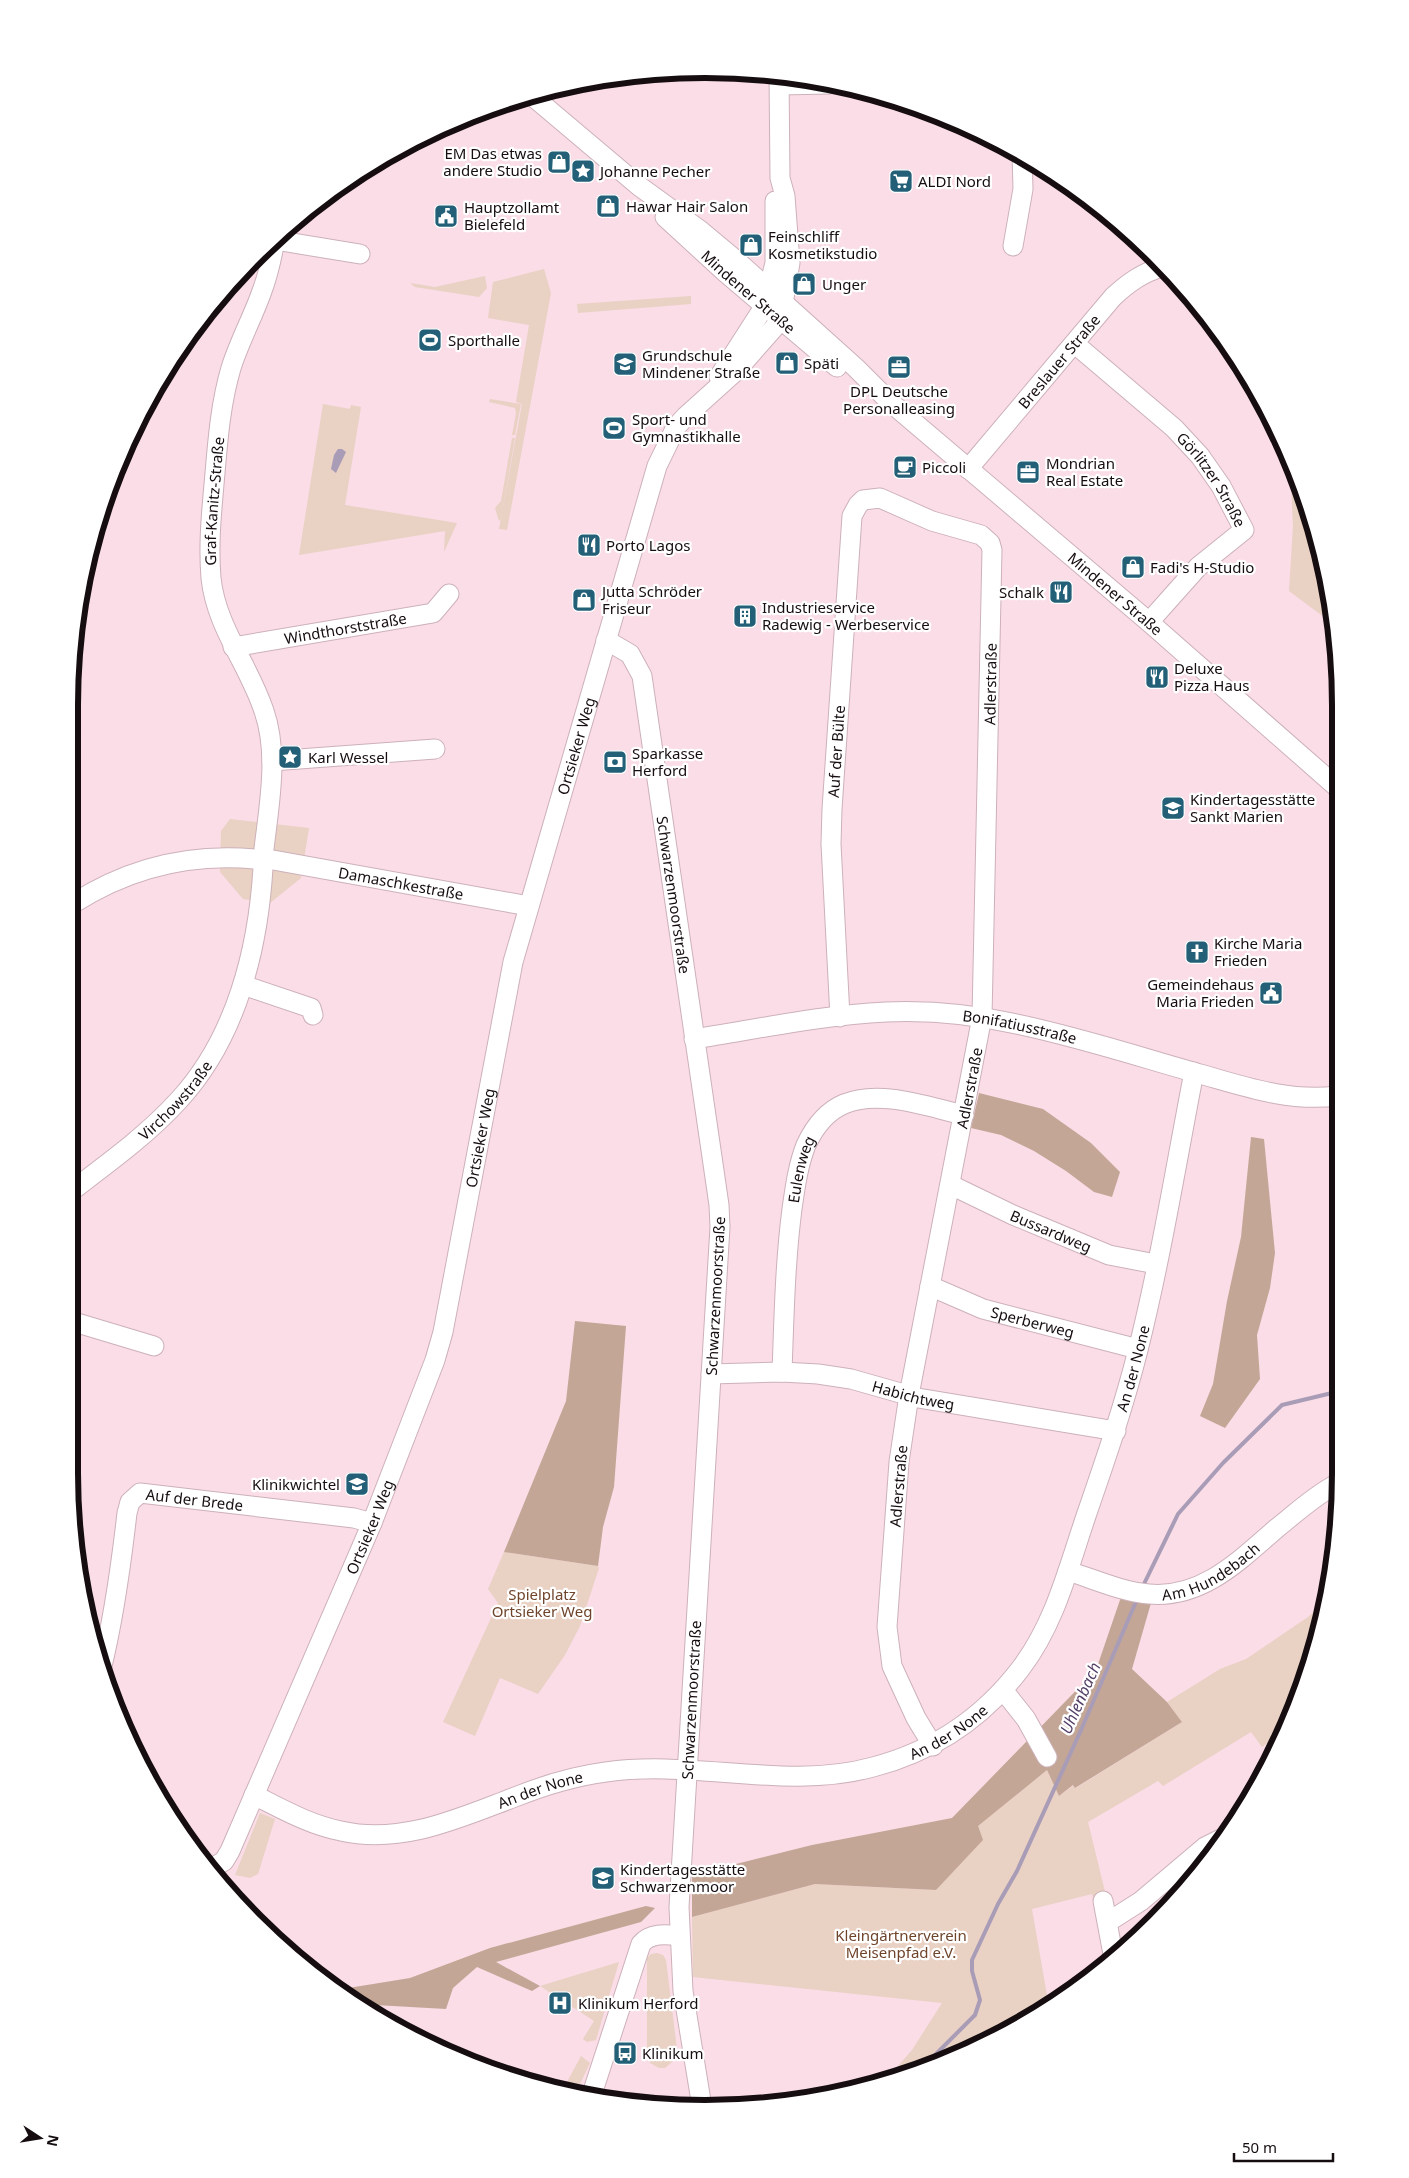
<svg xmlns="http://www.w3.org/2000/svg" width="1409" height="2178" viewBox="0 0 1409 2178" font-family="'Noto Sans',sans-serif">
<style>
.green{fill:#e9d1c4}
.forest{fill:#c3a696}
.water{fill:#a99cb7}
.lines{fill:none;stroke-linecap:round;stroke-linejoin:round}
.stream{stroke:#a99cb7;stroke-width:4}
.minor-casing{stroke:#cdb1b9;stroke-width:21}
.minor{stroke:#fff;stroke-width:19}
.labels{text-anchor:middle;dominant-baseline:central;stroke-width:4.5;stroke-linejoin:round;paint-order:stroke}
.poi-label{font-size:15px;fill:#160d10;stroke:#fff;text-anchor:start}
.street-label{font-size:15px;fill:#160d10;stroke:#fff}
.park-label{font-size:15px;fill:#6f442b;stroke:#fff}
.water-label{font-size:16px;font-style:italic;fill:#533e67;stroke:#fff}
.rim{fill:none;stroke:#160d10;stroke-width:6}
</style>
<rect width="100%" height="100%" fill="#fadde6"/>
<!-- green -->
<g class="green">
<path d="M544 269 551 293 507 530 499 529 522 404 516 402 529 325 488 318 493 282Z"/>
<path d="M485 276 487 288 479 297 415 287 410 283 435 287Z"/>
<path d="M691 296V304L578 313 577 304Z"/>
<path d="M490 399 521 404 515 435H512L516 413 515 408 489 402Z"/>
<path d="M323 404 350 409 351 405 361 407 345 505 457 523 444 552 445 531 299 555Z"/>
<path d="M512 438H515L501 519 499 521 495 508 501 501Z"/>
<path d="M1290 464 1319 540 1332 623 1289 591 1293 526Z"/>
<path d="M230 819 309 828 301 878 270 903 243 899 220 872 221 831Z"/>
<path d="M504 1552 598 1566 599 1568 580 1626 565 1655 538 1694 500 1678 475 1736 443 1722 498 1603 488 1589Z"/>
<path d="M1322 1605 1292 1717 1285 1730 1262 1747 1251 1732 1163 1786 1158 1781 1088 1822 1108 1904 1095 1908 1092 1894 1032 1909 1049 2007 985 2044 883 2083 912 2050 942 2003 693 1977 692 1917 815 1884 936 1890 977 1826 1047 1770 1059 1796 1074 1785 1076 1788 1182 1722 1167 1702 1220 1669 1246 1659 1308 1617Z"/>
<path d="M260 1813 275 1819 258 1874 250 1878 235 1875Z"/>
<path d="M657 1953 663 1955 666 1960 677 2049 672 2062 665 2068H659L650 2063 647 2055V1958L651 1954Z"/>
<path d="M619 1962 596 2040 587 2042 583 2039 594 2021 540 1986Z"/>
<path d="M581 2056 590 2063 578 2088 567 2082Z"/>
</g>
<!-- forest -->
<g class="forest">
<path d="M979 1093 1043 1109 1091 1143 1120 1172 1112 1197 1094 1192 1066 1171 1034 1151 1001 1135 971 1128Z"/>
<path d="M1251 1137 1264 1139 1275 1253 1270 1288 1257 1335 1260 1379 1225 1428 1200 1416 1213 1384 1227 1301 1241 1237Z"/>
<path d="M575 1321 626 1326 614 1487 603 1527 598 1566 504 1552 566 1401Z"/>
<path d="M1121 1597 1151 1603 1132 1669 1167 1702 1182 1722 1075 1788 1073 1785 1059 1796 1047 1770 978 1826 983 1840 936 1890 815 1884 692 1917V1875L812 1845 952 1818 1096 1670Z"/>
<path d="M646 1906 655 1908 641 1922 496 1962 540 1986 532 1991 477 1967 453 1988 446 2009 357 2004 336 1990 410 1978 490 1948Z"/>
</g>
<!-- water -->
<path class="water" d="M338 449H342L346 452 336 473 331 469 334 455Z"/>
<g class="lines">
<!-- stream -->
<g class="stream">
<path d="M1142 1588 1178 1514 1223 1463 1282 1405 1336 1392"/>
<path d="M923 2067 975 2015 980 2000 972 1971V1960L998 1904 1017 1871 1081 1730 1138 1597"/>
</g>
<!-- minor casing -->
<g class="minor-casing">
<g id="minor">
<path d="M780 85 829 84"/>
<path id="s1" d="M530 94 639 186 701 231 737 261 856 368 890 402 1149 622 1338 788"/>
<path id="s2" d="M665 217 726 273 837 367"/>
<path d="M275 240 360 254"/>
<path d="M1013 246 1023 189 1022 154"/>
<path id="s3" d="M1075 344 1174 428 1200 456 1221 486 1244 530 1198 567 1149 622"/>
<path d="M719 377 764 307 775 263V201"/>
<path id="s4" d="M968 469 1113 297C1128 283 1142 273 1162 267"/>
<path id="s5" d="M606 640 630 654 642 676 719 1205 720 1227 679 1907 683 1991 702 2107"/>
<path id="s6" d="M233 647 433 613 449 594"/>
<path d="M272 761 435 749"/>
<path id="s7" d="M264 849C269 805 279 754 264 711 249 665 216 627 211 578 208 542 212 508 215 473 218 437 221 402 231 368 239 342 253 317 262 291 268 275 272 257 275 240"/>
<path id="s8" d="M273 860 529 906"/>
<path d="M74 903C129 868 190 853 255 859"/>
<path d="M243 985 311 1008 313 1015"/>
<path id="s9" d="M840 1017 831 844 832 809 852 516 858 505 863 500 880 498 932 521 981 535 990 543 992 550 982 1017 909 1395 899 1462 887 1627 892 1666 916 1718 933 1746"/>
<path id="s10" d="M694 1039C758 1029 822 1015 886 1012 931 1010 977 1015 1021 1025 1082 1038 1140 1057 1200 1074 1246 1087 1289 1102 1337 1096"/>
<path id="s11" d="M951 1185 1013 1215 1109 1255 1156 1264"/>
<path id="s12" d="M74 1189C111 1161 148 1134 179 1100 236 1038 258 950 263 868"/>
<path id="s13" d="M930 1286 983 1309 1138 1349"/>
<path d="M74 1322 154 1346"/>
<path id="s14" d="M782 1372C784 1318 785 1263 792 1209 795 1188 798 1165 806 1145 814 1128 825 1112 844 1104 880 1089 928 1107 964 1115"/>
<path id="s15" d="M711 1374 782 1372 818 1374 851 1379 918 1398 1116 1431"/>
<path id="s16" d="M1068 1571C1094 1579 1122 1592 1149 1594 1202 1599 1240 1560 1277 1528 1296 1513 1314 1496 1335 1485"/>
<path id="s17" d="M101 1670C114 1618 121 1566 127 1513L130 1502 140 1493 354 1518 372 1523"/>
<path d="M1003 1690 1026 1719 1047 1757"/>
<path id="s18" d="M254 1795C282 1809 310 1825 341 1831 402 1845 459 1818 515 1797 545 1785 575 1776 606 1772 694 1759 786 1791 873 1767 934 1751 983 1718 1021 1668 1055 1623 1068 1569 1086 1516 1105 1461 1124 1406 1138 1350 1161 1258 1176 1165 1194 1072"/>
<path id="s19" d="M209 1870 224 1861 230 1851 372 1523 435 1360 443 1332 513 962 657 466 676 427 686 416 736 371 780 321 790 263 785 196 780 178 779 74"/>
<path d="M1103 1901 1113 1954"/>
<path d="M1108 1922 1141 1901 1205 1847 1221 1839"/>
<path d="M592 2094 641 1944C650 1933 665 1934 679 1936"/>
</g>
</g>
<!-- minor -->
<use href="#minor" class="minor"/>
</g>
<!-- icons -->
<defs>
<g id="shop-square" transform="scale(1.25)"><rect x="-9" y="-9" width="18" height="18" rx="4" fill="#235f77" stroke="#fff"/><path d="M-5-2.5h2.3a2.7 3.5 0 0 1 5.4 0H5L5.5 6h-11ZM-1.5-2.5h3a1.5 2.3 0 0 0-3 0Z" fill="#fff"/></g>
<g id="sight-square" transform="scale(1.25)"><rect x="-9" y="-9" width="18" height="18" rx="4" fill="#235f77" stroke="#fff"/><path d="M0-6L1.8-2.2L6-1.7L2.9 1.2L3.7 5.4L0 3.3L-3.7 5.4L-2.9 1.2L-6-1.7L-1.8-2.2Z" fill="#fff"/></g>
<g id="supermarket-square" transform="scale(1.25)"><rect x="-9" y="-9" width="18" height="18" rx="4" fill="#235f77" stroke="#fff"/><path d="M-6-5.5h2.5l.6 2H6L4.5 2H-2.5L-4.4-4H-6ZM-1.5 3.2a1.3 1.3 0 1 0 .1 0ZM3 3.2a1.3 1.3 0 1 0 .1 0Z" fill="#fff"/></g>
<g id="civic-square" transform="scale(1.25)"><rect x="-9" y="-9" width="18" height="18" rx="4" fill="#235f77" stroke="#fff"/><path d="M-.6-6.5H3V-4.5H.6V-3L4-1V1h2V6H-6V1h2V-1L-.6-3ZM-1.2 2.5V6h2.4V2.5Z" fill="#fff"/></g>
<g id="stadium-square" transform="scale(1.25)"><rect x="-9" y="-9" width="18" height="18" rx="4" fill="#235f77" stroke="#fff"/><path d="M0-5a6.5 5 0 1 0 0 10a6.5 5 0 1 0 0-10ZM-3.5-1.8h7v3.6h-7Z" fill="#fff"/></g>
<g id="school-square" transform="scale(1.25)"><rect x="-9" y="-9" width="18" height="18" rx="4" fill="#235f77" stroke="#fff"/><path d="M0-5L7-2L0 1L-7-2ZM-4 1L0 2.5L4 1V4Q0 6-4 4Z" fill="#fff"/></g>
<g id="office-square" transform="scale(1.25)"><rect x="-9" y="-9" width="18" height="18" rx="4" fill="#235f77" stroke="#fff"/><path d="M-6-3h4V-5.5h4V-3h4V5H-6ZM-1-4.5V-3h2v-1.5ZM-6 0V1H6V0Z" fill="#fff"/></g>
<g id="cafe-square" transform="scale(1.25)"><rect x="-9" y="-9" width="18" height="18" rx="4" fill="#235f77" stroke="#fff"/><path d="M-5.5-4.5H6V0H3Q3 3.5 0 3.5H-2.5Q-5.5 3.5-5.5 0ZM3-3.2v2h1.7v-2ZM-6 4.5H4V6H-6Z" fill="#fff"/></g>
<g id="restaurant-square" transform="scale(1.25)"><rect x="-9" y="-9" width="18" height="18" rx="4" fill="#235f77" stroke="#fff"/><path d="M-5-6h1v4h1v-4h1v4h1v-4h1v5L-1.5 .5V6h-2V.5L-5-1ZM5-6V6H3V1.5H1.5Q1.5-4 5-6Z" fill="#fff"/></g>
<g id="building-square" transform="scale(1.25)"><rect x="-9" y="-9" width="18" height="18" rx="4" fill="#235f77" stroke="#fff"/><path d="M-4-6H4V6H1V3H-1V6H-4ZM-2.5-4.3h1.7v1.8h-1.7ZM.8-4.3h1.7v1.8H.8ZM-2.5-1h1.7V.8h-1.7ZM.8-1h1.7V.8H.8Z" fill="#fff"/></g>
<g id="bank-square" transform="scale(1.25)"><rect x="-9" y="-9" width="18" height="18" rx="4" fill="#235f77" stroke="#fff"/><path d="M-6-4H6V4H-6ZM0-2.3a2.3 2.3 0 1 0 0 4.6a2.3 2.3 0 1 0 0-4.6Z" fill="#fff"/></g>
<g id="church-square" transform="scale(1.25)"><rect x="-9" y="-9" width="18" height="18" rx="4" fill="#235f77" stroke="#fff"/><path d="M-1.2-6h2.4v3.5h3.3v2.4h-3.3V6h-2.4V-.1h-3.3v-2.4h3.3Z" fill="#fff"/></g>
<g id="hospital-square" transform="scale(1.25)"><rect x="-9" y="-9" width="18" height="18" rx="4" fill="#235f77" stroke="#fff"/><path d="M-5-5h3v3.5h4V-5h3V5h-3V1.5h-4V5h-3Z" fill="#fff"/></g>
<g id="bus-square" transform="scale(1.25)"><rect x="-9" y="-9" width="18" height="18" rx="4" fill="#235f77" stroke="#fff"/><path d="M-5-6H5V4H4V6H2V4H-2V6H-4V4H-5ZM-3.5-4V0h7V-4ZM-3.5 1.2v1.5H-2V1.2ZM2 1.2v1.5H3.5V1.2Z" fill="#fff"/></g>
</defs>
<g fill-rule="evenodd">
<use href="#shop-square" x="559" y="162"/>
<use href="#sight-square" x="583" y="171"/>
<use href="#supermarket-square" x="901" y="181"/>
<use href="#shop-square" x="608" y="206"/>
<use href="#civic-square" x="446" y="216"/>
<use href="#shop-square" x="751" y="245"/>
<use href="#shop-square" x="804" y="284"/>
<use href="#stadium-square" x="430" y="340"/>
<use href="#shop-square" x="787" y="363"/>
<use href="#school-square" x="625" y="364"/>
<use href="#office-square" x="899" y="367"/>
<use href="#stadium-square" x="614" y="428"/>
<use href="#cafe-square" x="905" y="467"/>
<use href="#office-square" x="1028" y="472"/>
<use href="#restaurant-square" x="589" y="545"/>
<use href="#shop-square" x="1133" y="567"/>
<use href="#restaurant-square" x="1061" y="592"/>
<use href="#shop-square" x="584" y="600"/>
<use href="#building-square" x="745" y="616"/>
<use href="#restaurant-square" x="1157" y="677"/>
<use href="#sight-square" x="290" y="757"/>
<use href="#bank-square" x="615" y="762"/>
<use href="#school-square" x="1173" y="808"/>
<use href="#church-square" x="1197" y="952"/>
<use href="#civic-square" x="1271" y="993"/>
<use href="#school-square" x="357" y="1484"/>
<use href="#school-square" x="603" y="1878"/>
<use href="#hospital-square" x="560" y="2003"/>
<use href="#bus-square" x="625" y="2053"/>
</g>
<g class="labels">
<!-- poi labels -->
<g class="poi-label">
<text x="542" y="153" text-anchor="end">EM Das etwas<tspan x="542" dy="17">andere Studio</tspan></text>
<text x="600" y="171">Johanne Pecher</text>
<text x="918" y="181">ALDI Nord</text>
<text x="626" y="206">Hawar Hair Salon</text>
<text x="464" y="207">Hauptzollamt<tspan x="464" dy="17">Bielefeld</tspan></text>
<text x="768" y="236">Feinschliff<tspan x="768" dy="17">Kosmetikstudio</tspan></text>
<text x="822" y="284">Unger</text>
<text x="448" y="340">Sporthalle</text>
<text x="642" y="355">Grundschule<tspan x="642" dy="17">Mindener Straße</tspan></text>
<text x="804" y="363">Späti</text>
<text x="899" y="391" text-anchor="middle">DPL Deutsche<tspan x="899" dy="17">Personalleasing</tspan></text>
<text x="632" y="419">Sport- und<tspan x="632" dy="17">Gymnastikhalle</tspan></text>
<text x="1046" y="463">Mondrian<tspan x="1046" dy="17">Real Estate</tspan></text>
<text x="922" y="467">Piccoli</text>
<text x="606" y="545">Porto Lagos</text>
<text x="1150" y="567">Fadi's H-Studio</text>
<text x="602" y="591">Jutta Schröder<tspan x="602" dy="17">Friseur</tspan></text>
<text x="1044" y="592" text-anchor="end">Schalk</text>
<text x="762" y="607">Industrieservice<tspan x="762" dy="17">Radewig - Werbeservice</tspan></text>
<text x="1174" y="668">Deluxe<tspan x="1174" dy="17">Pizza Haus</tspan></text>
<text x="632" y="753">Sparkasse<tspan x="632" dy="17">Herford</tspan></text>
<text x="308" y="757">Karl Wessel</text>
<text x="1190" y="799">Kindertagesstätte<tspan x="1190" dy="17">Sankt Marien</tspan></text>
<text x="1214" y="943">Kirche Maria<tspan x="1214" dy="17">Frieden</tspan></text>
<text x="1254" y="984" text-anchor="end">Gemeindehaus<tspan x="1254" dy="17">Maria Frieden</tspan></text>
<text x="340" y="1484" text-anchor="end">Klinikwichtel</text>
<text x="620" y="1869">Kindertagesstätte<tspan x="620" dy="17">Schwarzenmoor</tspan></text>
<text x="578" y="2003">Klinikum Herford</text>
<text x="642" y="2053">Klinikum</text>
</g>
<!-- street labels -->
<g class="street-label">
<text stroke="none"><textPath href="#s2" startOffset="112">Mindener Straße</textPath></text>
<text stroke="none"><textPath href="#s4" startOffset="141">Breslauer Straße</textPath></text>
<text stroke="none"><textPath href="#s3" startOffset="194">Görlitzer Straße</textPath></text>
<text stroke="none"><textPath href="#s7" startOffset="360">Graf-Kanitz-Straße</textPath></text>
<text stroke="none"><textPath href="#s1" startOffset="770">Mindener Straße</textPath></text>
<text stroke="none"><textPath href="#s6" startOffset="114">Windthorststraße</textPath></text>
<text transform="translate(990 684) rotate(-89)">Adlerstraße</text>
<text stroke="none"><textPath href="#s19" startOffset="1192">Ortsieker Weg</textPath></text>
<text stroke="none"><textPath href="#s9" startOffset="266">Auf der Bülte</textPath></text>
<text stroke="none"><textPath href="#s8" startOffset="130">Damaschkestraße</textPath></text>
<text stroke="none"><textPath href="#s5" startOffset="274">Schwarzenmoorstraße</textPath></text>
<text stroke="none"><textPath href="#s10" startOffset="329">Bonifatiusstraße</textPath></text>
<text transform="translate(969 1088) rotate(-79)">Adlerstraße</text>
<text stroke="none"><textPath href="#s12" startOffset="135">Virchowstraße</textPath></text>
<text stroke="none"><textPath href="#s19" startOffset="788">Ortsieker Weg</textPath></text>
<text stroke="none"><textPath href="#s14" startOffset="204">Eulenweg</textPath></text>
<text stroke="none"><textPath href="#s11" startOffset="110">Bussardweg</textPath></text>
<text transform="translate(715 1296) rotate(-87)">Schwarzenmoorstraße</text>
<text stroke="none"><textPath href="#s13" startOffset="109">Sperberweg</textPath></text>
<text stroke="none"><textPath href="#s18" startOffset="1140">An der None</textPath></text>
<text stroke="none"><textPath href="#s15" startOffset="205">Habichtweg</textPath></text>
<text transform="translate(898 1486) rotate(-85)">Adlerstraße</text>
<text stroke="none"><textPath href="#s17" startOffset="239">Auf der Brede</textPath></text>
<text stroke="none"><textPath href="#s19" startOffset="382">Ortsieker Weg</textPath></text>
<text stroke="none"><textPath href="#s16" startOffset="152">Am Hundebach</textPath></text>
<text transform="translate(691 1700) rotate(-87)">Schwarzenmoorstraße</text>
<text stroke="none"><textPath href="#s18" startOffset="721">An der None</textPath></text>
<text stroke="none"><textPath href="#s18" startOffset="301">An der None</textPath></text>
</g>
<!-- park labels -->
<g class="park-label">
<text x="542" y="1594">Spielplatz<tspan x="542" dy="17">Ortsieker Weg</tspan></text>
<text x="901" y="1935">Kleingärtnerverein<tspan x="901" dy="17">Meisenpfad e.V.</tspan></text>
</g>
<!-- water labels -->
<g class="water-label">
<text transform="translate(1080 1698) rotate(-66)">Uhlenbach</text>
</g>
</g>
<!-- crop -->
<path d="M0 0H1409V2178H0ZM705 78H705A627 627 0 0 1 1332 705V1473A627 627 0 0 1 705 2100H705A627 627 0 0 1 78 1473V705A627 627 0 0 1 705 78Z" fill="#fff" fill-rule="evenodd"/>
<path class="rim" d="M705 78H705A627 627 0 0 1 1332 705V1473A627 627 0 0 1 705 2100H705A627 627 0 0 1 78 1473V705A627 627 0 0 1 705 78Z"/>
<!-- north arrow -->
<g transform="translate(40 2138) rotate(102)" stroke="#ffffff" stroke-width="4" paint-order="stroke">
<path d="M0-4L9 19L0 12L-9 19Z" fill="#160d10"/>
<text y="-8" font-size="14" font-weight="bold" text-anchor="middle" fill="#160d10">N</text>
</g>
<!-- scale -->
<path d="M1234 2153v8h99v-8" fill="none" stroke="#160d10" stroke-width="2.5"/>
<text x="1242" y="2153" font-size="15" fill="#160d10" stroke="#ffffff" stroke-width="4" paint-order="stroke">50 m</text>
</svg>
